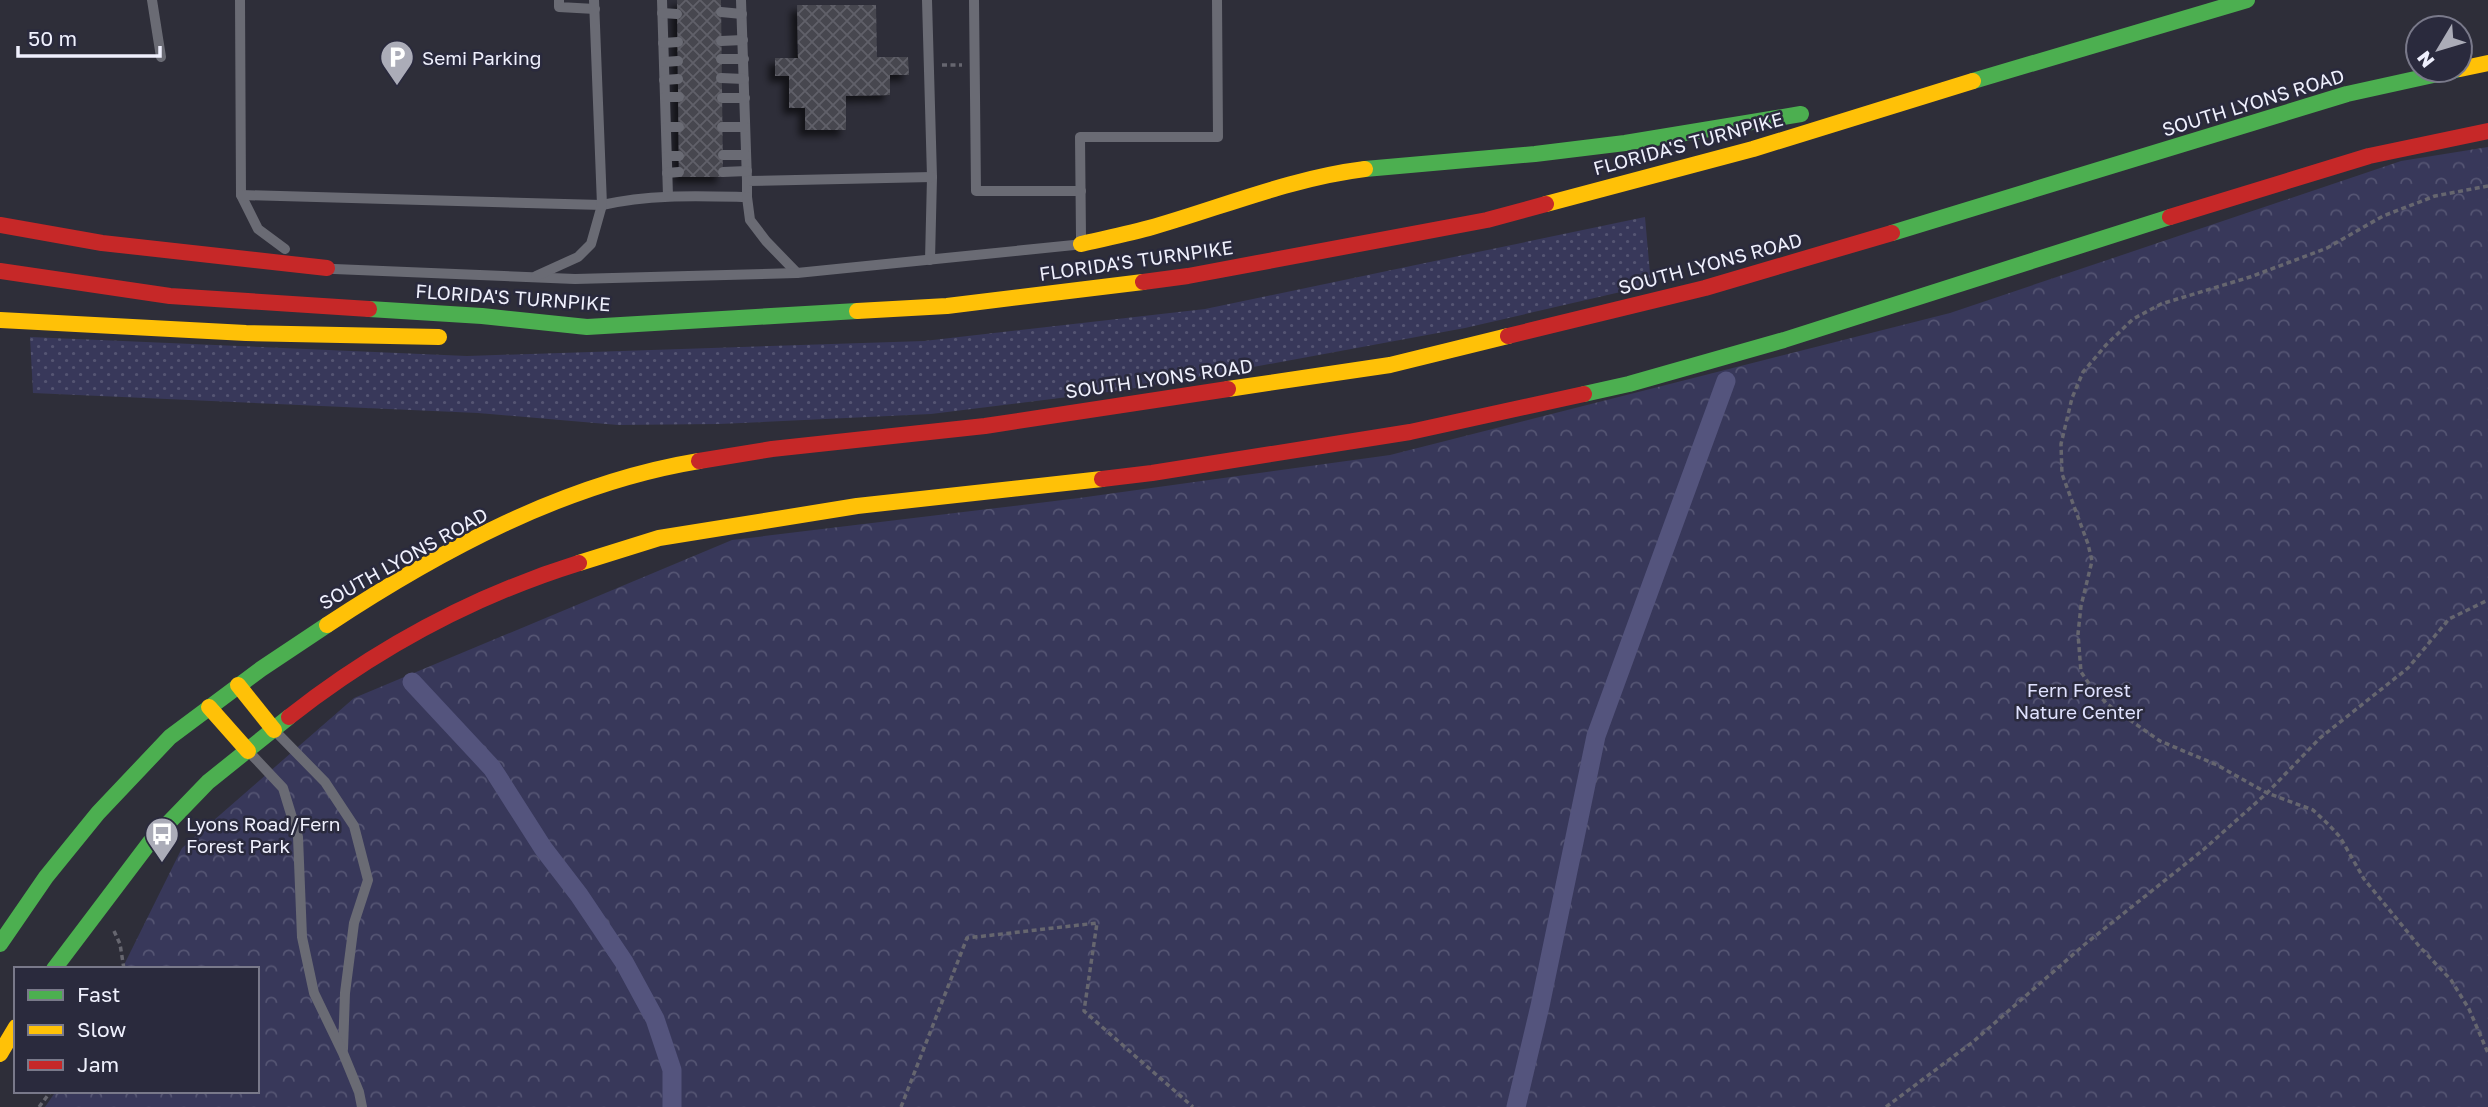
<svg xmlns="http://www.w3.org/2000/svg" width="2488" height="1107" viewBox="0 0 2488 1107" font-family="'Golos Text',sans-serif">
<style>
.grass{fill:url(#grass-dots)}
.park{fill:url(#park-crowns)}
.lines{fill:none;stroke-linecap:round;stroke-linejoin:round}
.canal{stroke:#54547d;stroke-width:19}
.building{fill:url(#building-cross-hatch);filter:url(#shadow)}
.path{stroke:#66666f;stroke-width:3.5;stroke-dasharray:5 3.5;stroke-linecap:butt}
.lane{stroke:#6a6b74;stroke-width:10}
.fast{stroke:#4caf50;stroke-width:16}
.slow{stroke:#ffc107;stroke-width:16}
.jam{stroke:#c62828;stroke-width:16}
.labels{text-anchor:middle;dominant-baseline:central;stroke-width:5;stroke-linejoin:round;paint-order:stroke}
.poi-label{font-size:19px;fill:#eff0fd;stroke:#2a2a3d;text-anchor:start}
.street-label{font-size:19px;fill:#eff0fd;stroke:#2a2a3d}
.park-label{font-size:19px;fill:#dfe1fe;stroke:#2a2a3d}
</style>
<defs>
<pattern id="grass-dots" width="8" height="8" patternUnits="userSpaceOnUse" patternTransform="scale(1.75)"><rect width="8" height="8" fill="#38385a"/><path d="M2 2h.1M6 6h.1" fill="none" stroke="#555573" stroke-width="1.8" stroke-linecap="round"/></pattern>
<pattern id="park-crowns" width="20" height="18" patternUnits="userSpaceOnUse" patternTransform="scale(1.75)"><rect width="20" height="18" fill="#38385a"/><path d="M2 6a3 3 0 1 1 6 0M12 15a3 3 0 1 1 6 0" fill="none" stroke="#555573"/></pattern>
<pattern id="building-cross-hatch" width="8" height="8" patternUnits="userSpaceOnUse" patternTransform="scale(1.75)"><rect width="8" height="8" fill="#46464f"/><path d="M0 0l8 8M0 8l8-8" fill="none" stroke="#616169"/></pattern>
<filter id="shadow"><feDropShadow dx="-6" dy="6" stdDeviation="3.5" flood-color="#0009"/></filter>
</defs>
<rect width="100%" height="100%" fill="#2e2e39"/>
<!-- grass -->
<path class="grass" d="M1645 217 1651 285 1465 328 1237 370 1124 390 931 414 719 424 618 425 478 413 33 393 30 337 467 356 924 341 1205 309Z"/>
<!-- park -->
<path class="park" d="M2488 147V1107H45L56 1091H257V969H122L182 848 354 698 732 540 1079 498 1390 455 1950 313 2401 161Z"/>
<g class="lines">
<!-- canal -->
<g class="canal">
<path d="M412 682 492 768 543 848 579 895 624 962 655 1019 672 1070V1107"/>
<path d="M1516 1107 1540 1006 1596 736 1726 381"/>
</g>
</g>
<!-- building -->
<g class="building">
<path d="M677 0H721L723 177H679Z"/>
<path d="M797 5H876L877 57H908L909 75H890V95L846 96V130H805V108H789V76H775V58H798Z"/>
</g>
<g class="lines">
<!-- path -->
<g class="path">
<path d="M942 65H962"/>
<path d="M2488 186 2435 196 2383 216 2327 248 2250 277 2161 304 2133 319 2106 345 2083 372 2072 398 2061 444 2062 474 2088 544 2092 561 2081 606 2078 634 2081 672 2090 685 2107 704 2160 741 2217 765 2267 793 2313 810 2328 824 2340 837 2364 879 2419 946 2451 980 2469 1009 2488 1053"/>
<path d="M114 931 120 944 124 969"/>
<path d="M39 1107 51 1091"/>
<path d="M901 1107 967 938 1097 923 1084 1011 1193 1107"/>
<path d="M1886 1107 1974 1041 2084 945 2203 850 2267 793 2320 738 2408 668 2449 619 2488 600"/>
</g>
<!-- lane -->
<g class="lane">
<path d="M152 0 161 57"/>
<path d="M240 0 241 195 258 229 285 249"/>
<path d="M559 0V7L595 9"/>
<path d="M662 0 668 196"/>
<path d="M741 0 747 181"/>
<path d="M927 0 932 177 930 260"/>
<path d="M974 0 976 191H1081"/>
<path d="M721 12 742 14"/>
<path d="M662 13 677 14"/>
<path d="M721 41 743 40"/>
<path d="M663 43 678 42"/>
<path d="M721 59H744"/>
<path d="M664 62 678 61"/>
<path d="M721 78 744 79"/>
<path d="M664 80 678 79"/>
<path d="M665 97H679"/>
<path d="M722 98H745"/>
<path d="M666 127H679"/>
<path d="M722 127H745"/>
<path d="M723 155H746"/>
<path d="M667 156H679"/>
<path d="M723 172 747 171"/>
<path d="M667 173 679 172"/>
<path d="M241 195 602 205C651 194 698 196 747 197V181L932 177"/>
<path d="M747 197 750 220 766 241 797 273"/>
<path d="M1081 237 1080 137H1218L1217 0"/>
<path d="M334 269 575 279 797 273 1074 245"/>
<path d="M536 276 578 257 591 244 602 205 594 0"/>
<path d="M277 733 325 782 354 826 368 880 354 923 345 993 343 1049"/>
<path d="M251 754 283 788 298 837 302 937 314 993 343 1053 359 1092 362 1107"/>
</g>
<!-- fast -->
<g class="fast">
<path d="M1973 81 2247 0"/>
<path d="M1365 169 1535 154 1625 143 1801 114"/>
<path d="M1892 233 2347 94 2456 70"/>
<path d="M369 309 482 316 587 327 857 311"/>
<path d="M1584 394 1629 384 1784 340 2170 217"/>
<path d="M0 944 46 877 98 813 170 737 261 669 327 625"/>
<path d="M54 969 150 842 208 782 289 717"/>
</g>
<!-- slow -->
<g class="slow">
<path d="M2460 69 2488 63"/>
<path d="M1546 204 1753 149 1973 81"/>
<path d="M1081 244C1103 239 1126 234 1149 228 1220 208 1291 178 1365 169"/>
<path d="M857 311 947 306 1143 282"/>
<path d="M0 320 246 333 439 337"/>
<path d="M1228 389 1390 365 1508 336"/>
<path d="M579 563 659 538 857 506 1102 479"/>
<path d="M327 625C439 551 565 483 699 461"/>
<path d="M238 685 274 730"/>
<path d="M209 707 248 751"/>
<path d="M0 1054 16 1027"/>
</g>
<!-- jam -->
<g class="jam">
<path d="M2170 217 2369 156 2488 131"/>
<path d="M0 225 102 243 327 268"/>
<path d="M0 271 170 296 369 309"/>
<path d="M1143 282 1188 276 1487 220 1546 204"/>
<path d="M1508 336 1705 288 1892 233"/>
<path d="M699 461 772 449 985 426 1228 389"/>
<path d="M1102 479 1152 473 1410 432 1584 394"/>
<path d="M289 717C377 648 473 596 579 563"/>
</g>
</g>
<!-- icons -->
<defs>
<g id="parking-pin" transform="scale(1.75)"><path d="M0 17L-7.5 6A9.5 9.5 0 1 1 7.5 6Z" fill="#abacb8" stroke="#2a2a3d"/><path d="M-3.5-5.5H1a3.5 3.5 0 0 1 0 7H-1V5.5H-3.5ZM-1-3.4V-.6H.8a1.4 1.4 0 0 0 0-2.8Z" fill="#fff"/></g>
<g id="bus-pin" transform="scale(1.75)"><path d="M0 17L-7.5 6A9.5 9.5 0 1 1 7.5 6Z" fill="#abacb8" stroke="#2a2a3d"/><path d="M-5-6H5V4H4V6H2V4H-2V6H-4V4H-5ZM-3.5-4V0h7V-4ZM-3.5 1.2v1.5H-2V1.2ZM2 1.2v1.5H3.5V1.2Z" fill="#fff"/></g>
</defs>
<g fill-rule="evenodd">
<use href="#parking-pin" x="397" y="57"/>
<use href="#bus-pin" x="162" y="834"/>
</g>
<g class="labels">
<!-- poi labels -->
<g class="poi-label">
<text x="422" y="57">Semi Parking</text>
<text x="186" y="823">Lyons Road/Fern<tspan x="186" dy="22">Forest Park</tspan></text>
</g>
<!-- street labels -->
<g class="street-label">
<text transform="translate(2253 102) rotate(-17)">SOUTH LYONS ROAD</text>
<text transform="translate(1688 143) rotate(-15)">FLORIDA'S TURNPIKE</text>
<text transform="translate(1136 260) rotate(-8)">FLORIDA'S TURNPIKE</text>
<text transform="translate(1710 263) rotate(-15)">SOUTH LYONS ROAD</text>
<text transform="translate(513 297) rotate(4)">FLORIDA'S TURNPIKE</text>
<text transform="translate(1159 378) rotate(-8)">SOUTH LYONS ROAD</text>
<text transform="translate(403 558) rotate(-29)">SOUTH LYONS ROAD</text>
</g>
<!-- park labels -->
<g class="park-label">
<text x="2079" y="689">Fern Forest<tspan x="2079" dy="22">Nature Center</tspan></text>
</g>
</g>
<!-- legend -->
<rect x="14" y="967" width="245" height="126" fill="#2a2a3d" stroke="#79798a" stroke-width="2"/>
<rect x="28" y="990" width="35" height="10" fill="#4caf50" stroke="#79798a" stroke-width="2"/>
<text x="77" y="1002" font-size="21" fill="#eff0fd">Fast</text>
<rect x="28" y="1025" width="35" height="10" fill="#ffc107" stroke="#79798a" stroke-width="2"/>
<text x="77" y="1037" font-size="21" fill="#eff0fd">Slow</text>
<rect x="28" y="1060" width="35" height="10" fill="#c62828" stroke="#79798a" stroke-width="2"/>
<text x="77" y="1072" font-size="21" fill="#eff0fd">Jam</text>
<!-- north arrow -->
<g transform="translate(2439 49) rotate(232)"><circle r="33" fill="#2a2a3d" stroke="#79798a" stroke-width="2"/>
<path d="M0-5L12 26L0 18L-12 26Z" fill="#abacb8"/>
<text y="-10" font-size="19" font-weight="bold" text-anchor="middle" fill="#eff0fd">N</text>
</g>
<!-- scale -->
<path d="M18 46v10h142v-10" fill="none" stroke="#eff0fd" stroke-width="3.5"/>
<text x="28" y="46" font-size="21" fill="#eff0fd" stroke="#2a2a3d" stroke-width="5" paint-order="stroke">50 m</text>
</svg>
